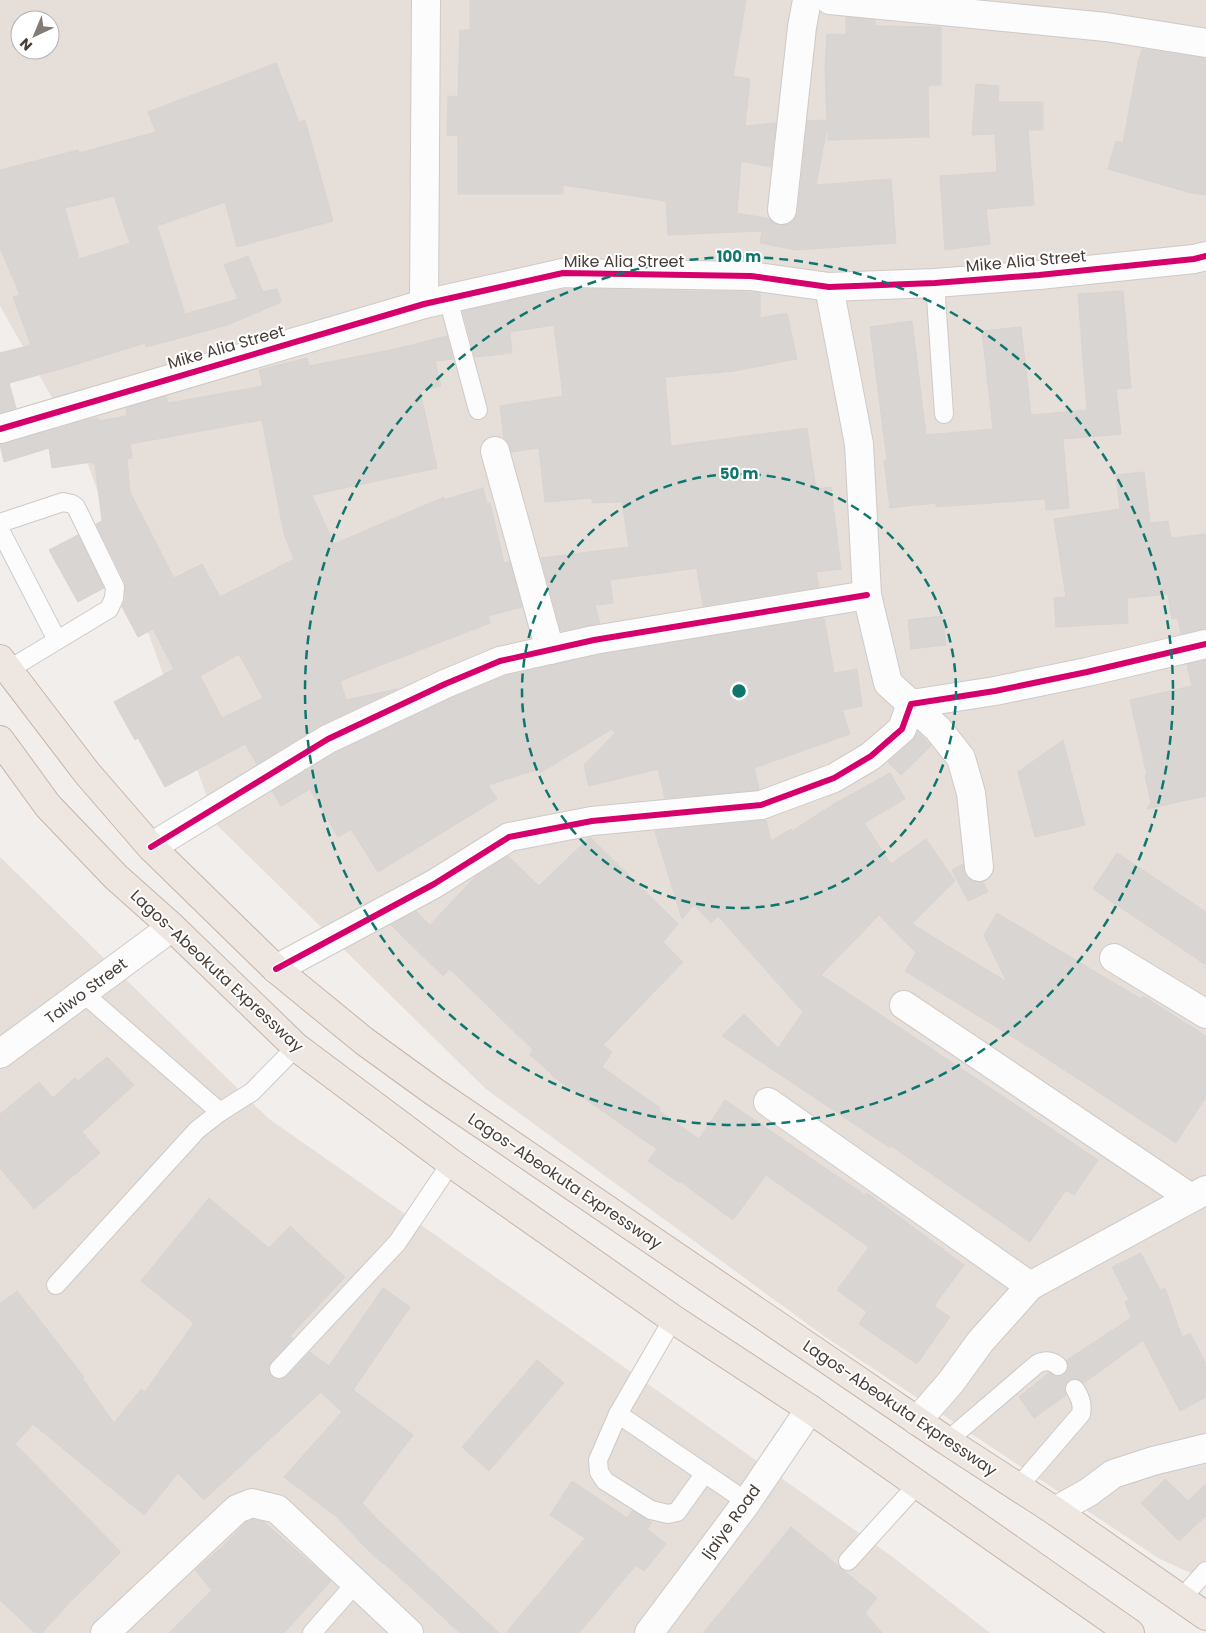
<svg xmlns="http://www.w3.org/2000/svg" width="1206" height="1633" viewBox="0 0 1206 1633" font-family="Poppins,sans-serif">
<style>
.residential{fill:#e5ded9;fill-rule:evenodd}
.building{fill:#d9d5d3;stroke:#d9d4d1;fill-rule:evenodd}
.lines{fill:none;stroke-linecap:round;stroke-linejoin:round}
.service-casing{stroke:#cecac8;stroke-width:20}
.minor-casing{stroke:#cecac8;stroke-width:30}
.trunk-casing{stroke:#c7b4a8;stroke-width:30}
.service{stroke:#fdfcfc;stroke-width:18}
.minor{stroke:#fdfcfc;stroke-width:28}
.trunk{stroke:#eee6e0;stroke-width:28}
.cycleway-casing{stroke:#fff;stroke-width:9}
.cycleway{stroke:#d6006c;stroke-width:6}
.ring{fill:none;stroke:#0f766e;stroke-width:2.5;stroke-dasharray:9 6}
.labels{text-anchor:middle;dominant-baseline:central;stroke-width:4;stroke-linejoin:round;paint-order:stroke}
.street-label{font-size:16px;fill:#473d37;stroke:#fff}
.centre{fill:#0f766e;stroke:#fff;stroke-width:2.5}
.ring-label{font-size:15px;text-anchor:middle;font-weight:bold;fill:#0f766e;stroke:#fff;stroke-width:4;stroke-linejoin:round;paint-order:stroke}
</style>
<rect width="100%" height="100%" fill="#f1eeec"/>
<!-- residential -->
<g class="residential">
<path d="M0 0H1206V1580L1160 1559 824 1336 486 1089 217 825 85 456 0 306ZM20 20H50V50H20Z"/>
<path d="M0 857 269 1119 597 1348 890 1555 990 1633H0Z"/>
</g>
<!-- building -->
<g class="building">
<path d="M470 0H746L733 76 750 79 745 126 776 123 771 167 741 161 737 213 770 219 773 223 781 226 789 224 794 220 798 212 807 121 827 120 825 70 827 34 846 35V17L875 20V26L941 27V85H928L929 137 828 140V123L816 185 891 179 896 243 796 250 760 243 762 231 668 235 666 201 563 185V194H458V136L447 135 448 96 458 97 460 30H470Z"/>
<path d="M1142 49 1206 58V195L1191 193 1108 169 1116 141 1123 143 1138 63Z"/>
<path d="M276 63 299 122 305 120 333 221 237 247 225 202 157 226 185 314 238 299 224 265 248 256 263 292 277 289 281 302 228 325 146 347 145 343 64 368 9 383 16 408 0 413V353L31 345 13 297 20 295 0 248V170L78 150 79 153 156 132 148 112ZM114 196 130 243 79 259 65 208Z"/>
<path d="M976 84 999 86 998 102H1043V130H1028L1034 205 986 209 990 244 945 250 940 176 997 172 995 134 972 135Z"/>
<path d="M565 289 750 292 760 293V318L787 313 797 359 734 371 665 377 671 446 807 428 816 489 831 487 841 569 816 572 819 587 703 606 697 568 610 580 613 603 595 605 600 623 561 631 541 558 629 547 622 502 592 503V498L545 502 539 448 511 452 504 439 500 406 563 396 554 325 510 332 512 353 475 357 463 311Z"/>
<path d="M1123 291 1131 388 1116 389 1121 434 1063 439 1069 508 1046 510 1045 499 936 507V503L890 508 884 460H887L870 327 912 321 926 435 993 429 982 331 1021 327 1031 415 1087 410 1078 294Z"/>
<path d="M447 336 453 359 435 361 441 386 420 391 437 468 312 495 334 544 444 497V500L483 488 487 504 490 503 504 563 510 562 522 607 488 616 490 623 340 681 346 700 397 689 321 725 257 764 245 744 165 787 138 738 135 740 114 702 174 669 153 629 138 637 122 607 125 599V583L96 524 102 521 95 464H92V462L52 468 49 448 4 462 0 444 86 420 99 418V421L127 416 126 408 166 396 168 403 263 386 259 370 307 358 309 366 400 348ZM262 420 284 534 294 559 220 597 202 564 174 578 130 492 127 459 132 458 130 444ZM239 654 263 698 222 718 200 676Z"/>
<path d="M1144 472 1150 523 1168 521 1171 538 1206 534V629L1181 634 1178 618 1172 619 1168 594 1127 598 1128 623 1056 627 1054 598 1066 597 1054 519 1120 509 1116 475Z"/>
<path d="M78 535 104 588 78 602 49 550Z"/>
<path d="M943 616 946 645 911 649 908 620Z"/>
<path d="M824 618 834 673 857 669 862 706 842 710 850 734 754 768 759 789 758 790 665 798 658 769 589 786 584 765 615 733 612 729 540 773 539 769 488 785 497 799 378 872 351 829 338 837 310 789 281 806 272 791 335 753 451 698 505 676 597 655Z"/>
<path d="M1206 660V796L1147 809 1151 802 1145 776 1147 775 1130 700 1192 686 1187 664Z"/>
<path d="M918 732 931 746 901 775 888 762 912 741Z"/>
<path d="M1063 740 1085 825 1035 837 1018 772Z"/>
<path d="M890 773 905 799 864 823 891 864 926 839 955 881 912 924 1007 982 984 935 997 913 1141 999 1143 996 1206 1036V1097L1176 1143 1037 1052 905 971 916 953 879 915 821 975 1098 1160 1074 1195 1066 1190 1030 1242 891 1146 890 1148 722 1036 744 1014 778 1048 803 1012 718 916 711 923 694 905 682 919 655 831 766 820 771 841 791 829 792 831 834 804Z"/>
<path d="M590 837 678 924 663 942 683 962 603 1045 612 1052 602 1067 660 1108 659 1111 699 1139 725 1100 865 1195 867 1193 964 1265 934 1306 950 1317 917 1364 859 1324 867 1312 837 1290 869 1247 766 1175 733 1220 681 1182 680 1183 648 1161 657 1149 551 1075 552 1074 530 1055 533 1050 450 969 443 976 391 925 416 911 430 925 477 875 508 856 539 886Z"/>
<path d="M1117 853 1206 912V965L1093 889Z"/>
<path d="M963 864 967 877 973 881 983 882 988 892 968 901 952 870Z"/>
<path d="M107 1057 134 1085 82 1132 100 1153 34 1209 0 1168V1114L39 1082 53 1098 75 1078 78 1081Z"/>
<path d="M209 1198 269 1248 290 1226 345 1277 290 1336 293 1339 271 1362 269 1366V1372L272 1377 277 1379 286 1377 310 1352 329 1366 383 1288 410 1307 353 1390 413 1435 362 1503 379 1521 499 1633H460L384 1563 383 1564 363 1545 337 1517 284 1477 342 1412 321 1392 204 1500 178 1473 144 1515 33 1424 15 1444 121 1552 70 1602 42 1633H35L0 1600V1304L17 1291 84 1377 82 1378 114 1423 141 1389 145 1392 194 1323 141 1281Z"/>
<path d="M1141 1253 1160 1290 1165 1288 1182 1337 1190 1333 1206 1364V1397L1180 1411 1143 1340 1084 1383 1075 1378 1069 1380 1064 1389 1066 1395 1034 1418 1019 1397 1049 1373 1056 1376H1063L1068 1368 1067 1360 1131 1318 1125 1302 1129 1300 1112 1267Z"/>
<path d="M537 1360 564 1383 489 1471 462 1447Z"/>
<path d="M1165 1479 1188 1501 1206 1484V1516L1179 1541 1141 1503Z"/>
<path d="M572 1481 627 1518 632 1511 648 1520 652 1523 647 1529 666 1544 644 1571 636 1565 579 1633H506L585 1538 550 1515Z"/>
<path d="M253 1519 264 1522 331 1581 284 1633H169L212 1590 195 1570 222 1547 246 1522Z"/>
<path d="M791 1527 877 1598 865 1613 882 1633H703Z"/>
</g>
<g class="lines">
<!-- service casing -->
<g class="service-casing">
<g id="service">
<path d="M935 283 944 414"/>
<path d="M448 299 478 410"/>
<path d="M0 523 63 502 72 504 76 507 115 587 114 598 109 609 8 670"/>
<path d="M0 530 57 640"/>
<path d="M83 993 220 1112"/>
<path d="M56 1285 197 1130 220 1112 252 1092 296 1047"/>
<path d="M673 1319 618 1414 598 1460 599 1472 605 1481 651 1510 668 1514 677 1512 705 1473"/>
<path d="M279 1369 397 1243 451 1163"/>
<path d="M618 1414 747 1502"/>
<path d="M947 1441 1037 1364C1045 1360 1051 1360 1058 1366"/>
<path d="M1018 1487 1081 1414C1083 1404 1080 1397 1075 1389"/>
<path d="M848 1561 917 1485"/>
<path d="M1181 1599 1206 1571"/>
<path d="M312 1633 355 1584"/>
</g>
</g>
<!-- minor casing -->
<g class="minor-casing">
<g id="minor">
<path d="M830 0 1106 27 1206 43"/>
<path d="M782 210 802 27 807 0"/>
<path d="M829 287 859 444 867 595 888 683 938 729 961 758 971 793 979 867"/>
<path d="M424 304 426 0"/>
<path d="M0 429 424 304 563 273 751 276 829 287 935 283 1039 275 1194 259 1206 256"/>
<path d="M495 451 550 650"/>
<path d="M151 847 328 739 445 684 500 661 594 640 867 595"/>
<path d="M1114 958 1206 1014"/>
<path d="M276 969 434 884 509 837 592 821 761 805 834 778 871 756 902 729 911 704 995 691 1087 672 1206 644"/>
<path d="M904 1005 1191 1198"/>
<path d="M0 1054 172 927"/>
<path d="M768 1102 1030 1286"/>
<path d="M917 1421 951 1382 980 1342 1030 1286 1206 1190"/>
<path d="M1055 1511 1089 1492 1113 1474 1153 1461 1206 1448"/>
<path d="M105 1633 237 1509 252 1503 277 1509 409 1633"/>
<path d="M649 1633 747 1502 810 1409"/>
</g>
</g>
<!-- trunk casing -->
<g class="trunk-casing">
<g id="trunk">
<path d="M0 659 87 773 151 847 276 969 364 1041 433 1091 947 1441 1055 1511 1206 1616"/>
<path d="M0 740 48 806 116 877 172 927 296 1047 451 1163 673 1319 810 1409 1130 1633"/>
</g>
</g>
<!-- service -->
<use href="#service" class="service"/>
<!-- minor -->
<use href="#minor" class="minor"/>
<!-- trunk -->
<use href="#trunk" class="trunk"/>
<!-- cycleway casing -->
<g class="cycleway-casing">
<g id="cycleway">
<path d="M0 429 424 304 563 273 751 276 829 287 935 283 1039 275 1194 259 1206 256"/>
<path d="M151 847 328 739 445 684 500 661 594 640 867 595"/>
<path d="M276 969 434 884 509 837 592 821 761 805 834 778 871 756 902 729 911 704 995 691 1087 672 1206 644"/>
</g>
</g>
<!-- cycleway -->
<use href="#cycleway" class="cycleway"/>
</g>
<!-- distance rings -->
<g class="ring">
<circle cx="739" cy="691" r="217"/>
<circle cx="739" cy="691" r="434"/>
</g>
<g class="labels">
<!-- street labels -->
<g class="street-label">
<text x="624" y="261">Mike Alia Street</text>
<text transform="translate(1026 261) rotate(-5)">Mike Alia Street</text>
<text transform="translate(226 347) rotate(-16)">Mike Alia Street</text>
<text transform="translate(217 971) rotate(43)">Lagos-Abeokuta Expressway</text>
<text transform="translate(86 991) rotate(-37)">Taiwo Street</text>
<text transform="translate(565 1181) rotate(34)">Lagos-Abeokuta Expressway</text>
<text transform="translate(900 1408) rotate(34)">Lagos-Abeokuta Expressway</text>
<text transform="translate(731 1522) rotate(-54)">Ijaiye Road</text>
</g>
</g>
<circle cx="739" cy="691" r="8" class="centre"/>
<g class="ring-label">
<text x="739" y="262">100 m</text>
<text x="739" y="479">50 m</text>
</g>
<!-- north arrow -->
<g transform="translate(35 35) rotate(224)"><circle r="24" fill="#ffffff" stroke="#b5b1af"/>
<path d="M0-4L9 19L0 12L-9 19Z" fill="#827b76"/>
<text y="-8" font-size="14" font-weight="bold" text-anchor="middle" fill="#473d37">N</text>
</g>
</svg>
